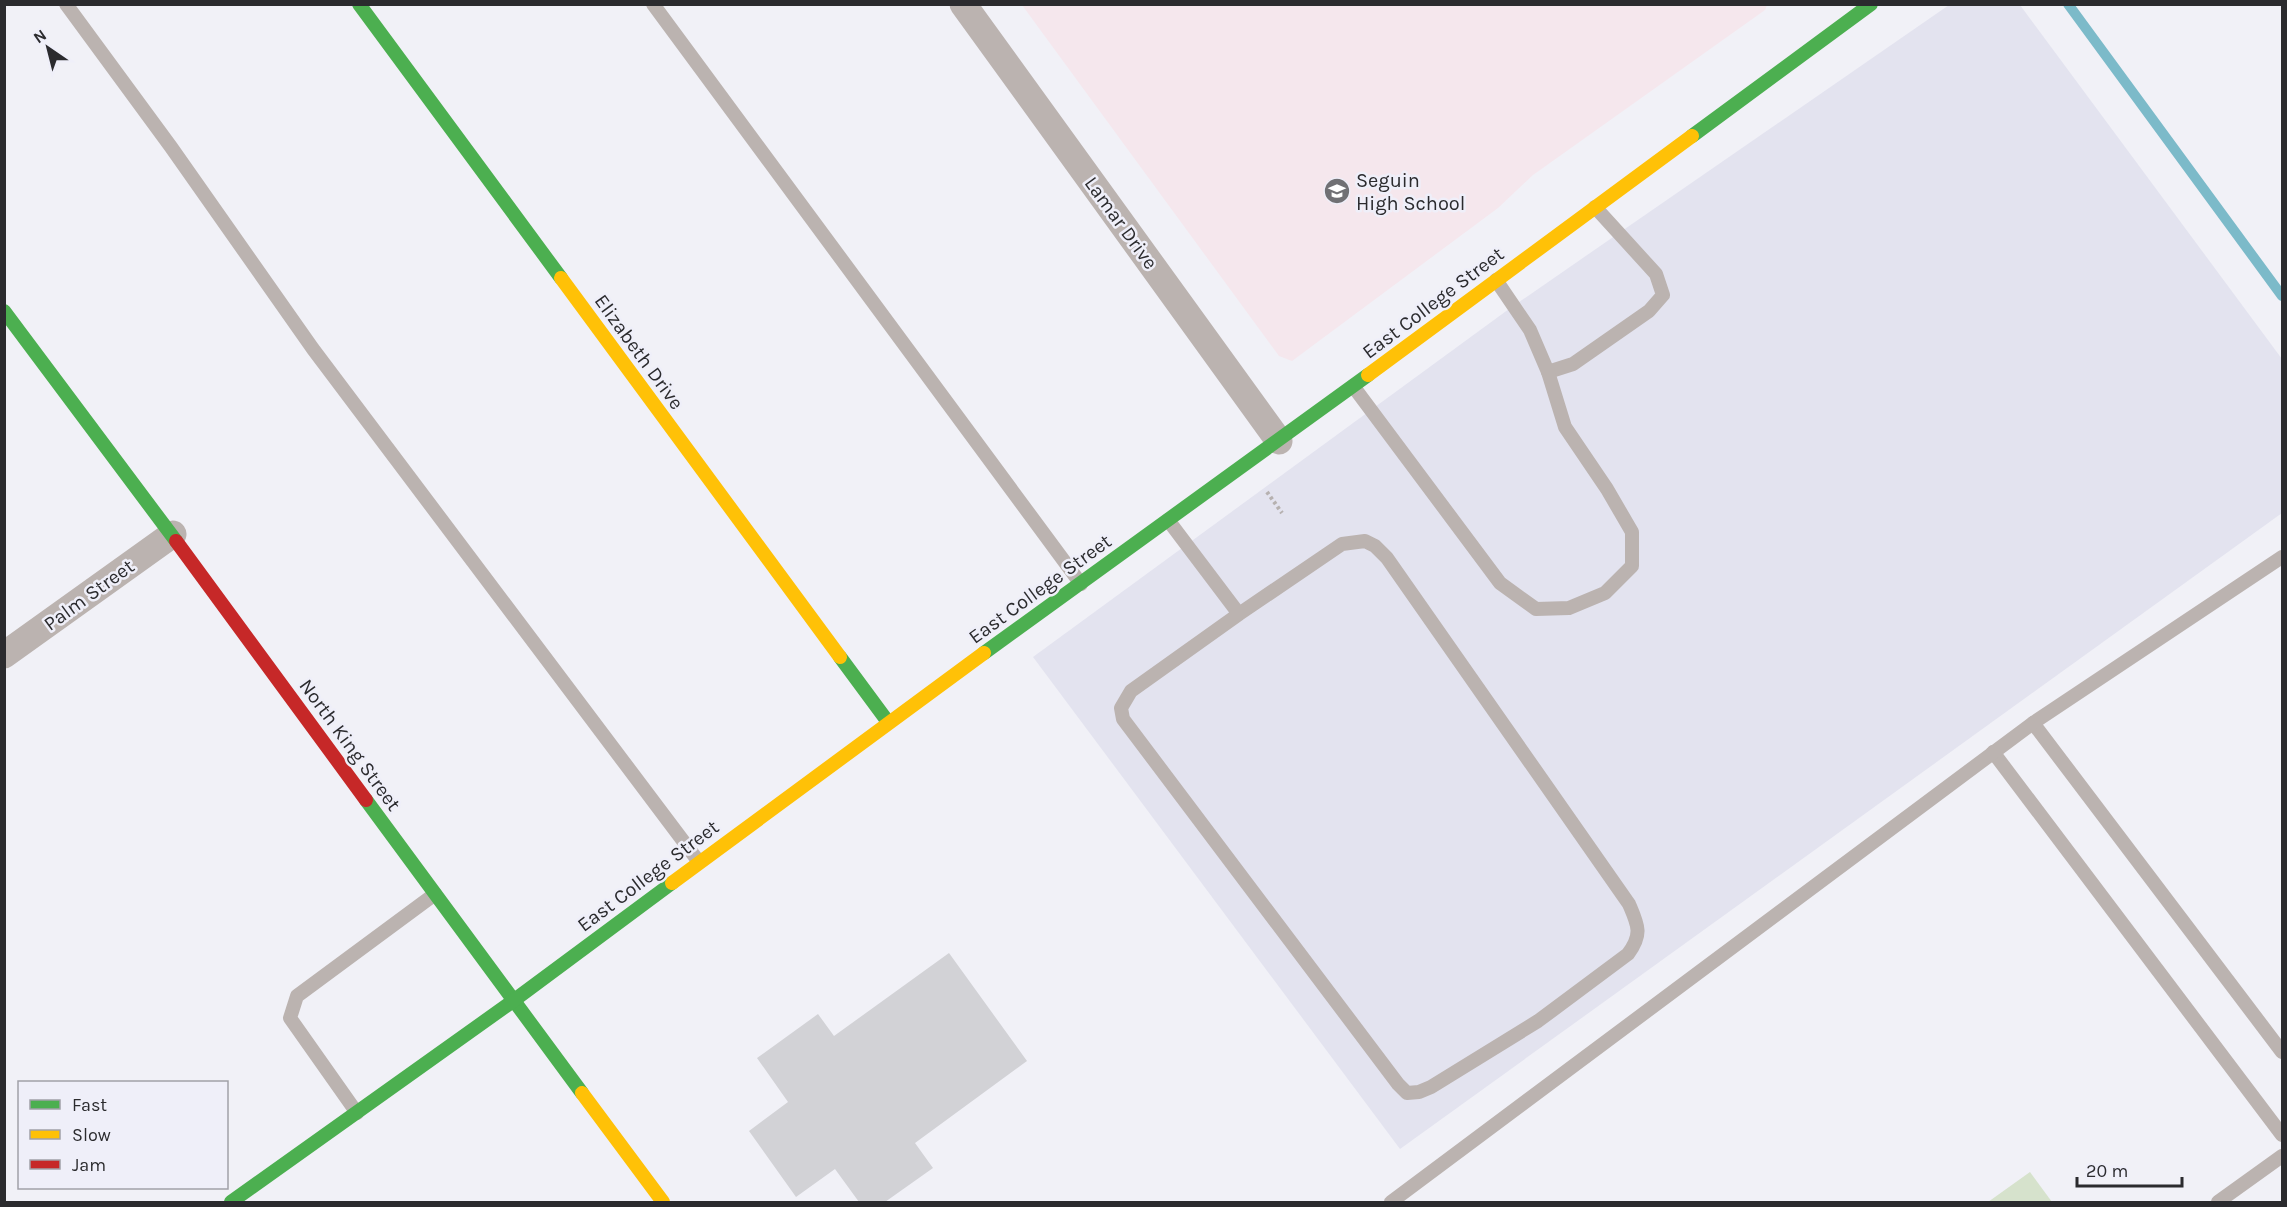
<svg xmlns="http://www.w3.org/2000/svg" width="2287" height="1207" viewBox="0 0 2287 1207" font-family="Karla,sans-serif">
<style>
.built{fill:#e3e3ef}
.education{fill:#f5e7ed}
.green{fill:#d6e2cc}
.lines{fill:none;stroke-linecap:round;stroke-linejoin:round}
.stream{stroke:#7cbac9;stroke-width:10}
.building{fill:#d2d2d6}
.path{stroke:#b6b1b0;stroke-width:4;stroke-dasharray:3 3;stroke-linecap:butt}
.lane{stroke:#bbb3b0;stroke-width:14}
.street{stroke:#bbb3b0;stroke-width:27}
.fast{stroke:#4caf50;stroke-width:14}
.slow{stroke:#ffc107;stroke-width:14}
.jam{stroke:#c62828;stroke-width:14}
.labels{text-anchor:middle;dominant-baseline:central;stroke-width:5;stroke-linejoin:round;paint-order:stroke}
.poi-label{font-size:20px;fill:#2b2b2e;stroke:#efeff9;text-anchor:start}
.street-label{font-size:20px;fill:#2b2b2e;stroke:#efeff9}
</style>
<rect width="100%" height="100%" fill="#f1f1f7"/>
<!-- built -->
<path class="built" d="M1949 5H2020L2282 359V513L1400 1149 1033 657 1509 309Z"/>
<!-- education -->
<path class="education" d="M1022 5H1767L1765 10 1533 175 1498 208 1292 361 1279 356Z"/>
<!-- green -->
<path class="green" d="M2030 1172 2052 1202H1988Z"/>
<g class="lines">
<!-- stream -->
<path class="stream" d="M2068 4 2282 296"/>
</g>
<!-- building -->
<path class="building" d="M949 953 1027 1061 915 1143 933 1168 885 1202H859L835 1169 796 1197 749 1131 788 1102 757 1058 818 1014 834 1036Z"/>
<g class="lines">
<!-- path -->
<path class="path" d="M1267 492 1282 513"/>
<!-- lane -->
<g class="lane">
<path d="M66 4 171 147 313 349 699 862"/>
<path d="M653 4 1081 584"/>
<path d="M1548 372 1573 364 1649 311 1663 295 1656 274 1595 207"/>
<path d="M1353 386 1500 583 1536 609 1569 608 1605 593 1632 566V532L1607 489 1565 427 1548 372 1530 330 1496 280"/>
<path d="M1168 520 1239 614 1131 691 1121 708 1123 719 1398 1084 1407 1093 1419 1092 1431 1087 1538 1021 1628 954C1643 934 1638 925 1629 904L1387 558 1375 546 1365 541 1342 544 1239 614"/>
<path d="M2033 723 2282 1052"/>
<path d="M1993 752 2282 1135"/>
<path d="M357 1113 290 1018 297 996 435 894"/>
<path d="M1391 1202 2033 723 2282 557"/>
<path d="M2218 1202 2282 1156"/>
</g>
<!-- street -->
<g class="street">
<path d="M963 4 1279 441"/>
<path d="M4 655 173 534"/>
</g>
<!-- fast -->
<g class="fast">
<path d="M359 4 561 278"/>
<path d="M1692 136 1871 4"/>
<path d="M4 311 176 541"/>
<path d="M984 653 1368 375"/>
<path d="M840 657 888 722"/>
<path d="M366 800 582 1093"/>
<path d="M231 1202 513 1001 672 883"/>
</g>
<!-- slow -->
<g class="slow">
<path d="M561 278 840 657"/>
<path d="M1368 375 1692 136"/>
<path d="M672 883 984 653"/>
<path d="M582 1093 663 1202"/>
</g>
<!-- jam -->
<path class="jam" d="M176 541 366 800"/>
</g>
<!-- icons -->
<defs>
<g id="school-disc" transform="scale(1.35)"><circle r="9.5" fill="#707074" stroke="#efeff9"/><path d="M0-5L7-2L0 1L-7-2ZM-4 1L0 2.5L4 1V4Q0 6-4 4Z" fill="#fff"/></g>
</defs>
<g fill-rule="evenodd">
<use href="#school-disc" x="1337" y="191"/>
</g>
<g class="labels">
<!-- poi labels -->
<g class="poi-label">
<text x="1356" y="180">Seguin<tspan x="1356" dy="23">High School</tspan></text>
</g>
<!-- street labels -->
<g class="street-label">
<text transform="translate(1121 223) rotate(54)">Lamar Drive</text>
<text transform="translate(1433 303) rotate(-37)">East College Street</text>
<text transform="translate(639 352) rotate(54)">Elizabeth Drive</text>
<text transform="translate(1040 589) rotate(-36)">East College Street</text>
<text transform="translate(89 595) rotate(-36)">Palm Street</text>
<text transform="translate(350 745) rotate(54)">North King Street</text>
<text transform="translate(648 876) rotate(-37)">East College Street</text>
</g>
</g>
<!-- border -->
<rect width="2287" height="1207" fill="none" stroke="#2b2b2e" stroke-width="12"/>
<!-- legend -->
<rect x="18" y="1081" width="210" height="108" fill="#efeff9" stroke="#a1a1a8" stroke-width="1.5"/>
<rect x="30" y="1100" width="30" height="9" fill="#4caf50" stroke="#a1a1a8" stroke-width="1.5"/>
<text x="72" y="1111" font-size="18" fill="#2b2b2e">Fast</text>
<rect x="30" y="1130" width="30" height="9" fill="#ffc107" stroke="#a1a1a8" stroke-width="1.5"/>
<text x="72" y="1141" font-size="18" fill="#2b2b2e">Slow</text>
<rect x="30" y="1160" width="30" height="9" fill="#c62828" stroke="#a1a1a8" stroke-width="1.5"/>
<text x="72" y="1171" font-size="18" fill="#2b2b2e">Jam</text>
<!-- north arrow -->
<g transform="translate(48 48) rotate(325)" stroke="#efeff9" stroke-width="4.5" paint-order="stroke">
<path d="M0-4.5L10 22L0 15L-10 22Z" fill="#2b2b2e"/>
<text y="-9" font-size="16" font-weight="bold" text-anchor="middle" fill="#2b2b2e">N</text>
</g>
<!-- scale -->
<path d="M2077 1177v9h105v-9" fill="none" stroke="#2b2b2e" stroke-width="3"/>
<text x="2086" y="1177" font-size="18" fill="#2b2b2e" stroke="#efeff9" stroke-width="4.5" paint-order="stroke">20 m</text>
</svg>
